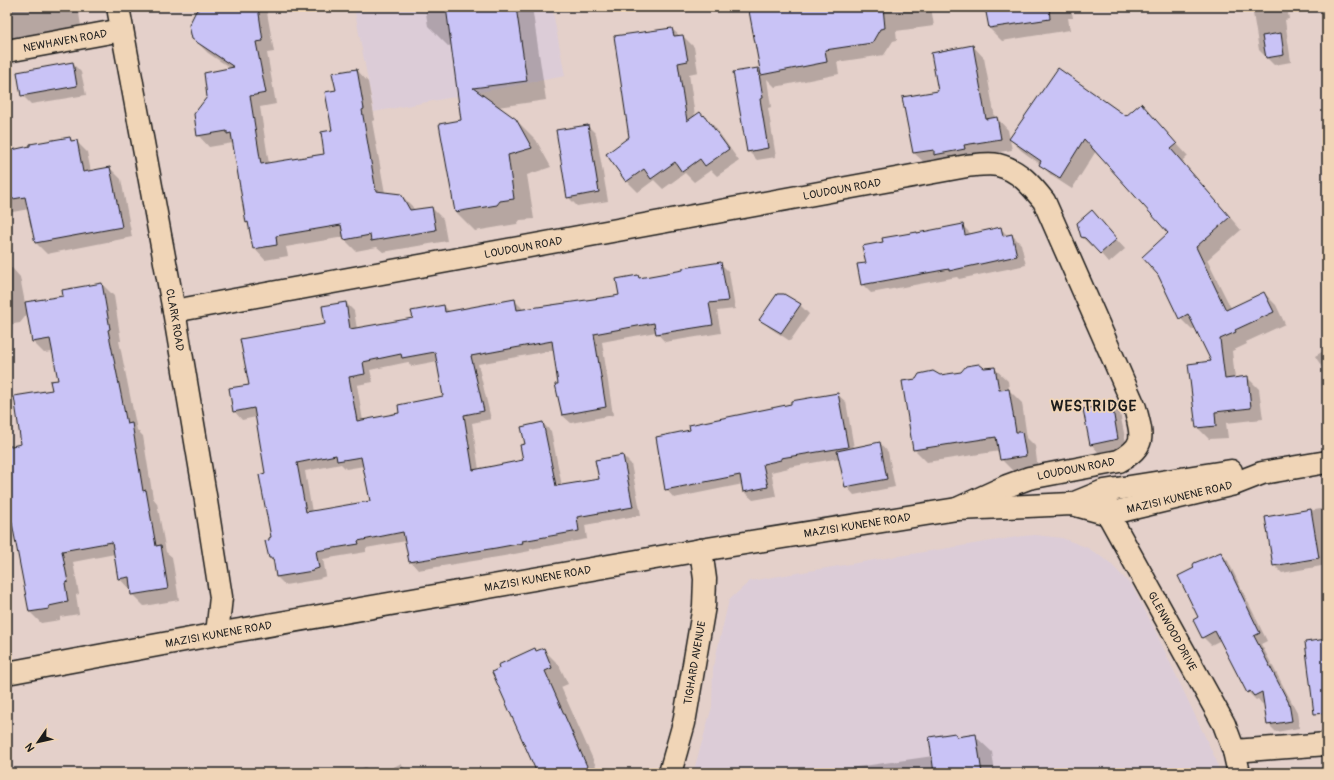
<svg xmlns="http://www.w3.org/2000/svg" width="1334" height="780" viewBox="0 0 1334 780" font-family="Pangolin,sans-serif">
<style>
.built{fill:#dcccd7}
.shadow{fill:#0003;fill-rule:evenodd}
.building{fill:#c9c3f6;stroke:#1c1c1c;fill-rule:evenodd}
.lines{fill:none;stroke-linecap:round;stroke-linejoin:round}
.street-casing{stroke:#1c1c1c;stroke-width:25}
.secondary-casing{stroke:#1c1c1c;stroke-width:25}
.street{stroke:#f0d5b7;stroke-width:22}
.secondary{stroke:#f0d5b7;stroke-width:22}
.labels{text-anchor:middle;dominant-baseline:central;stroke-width:3.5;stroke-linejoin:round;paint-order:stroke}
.street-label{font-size:11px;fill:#1c1c1c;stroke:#f0d5b7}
.district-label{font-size:15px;font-weight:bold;letter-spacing:1px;fill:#1c1c1c;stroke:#f0d5b7}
</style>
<rect width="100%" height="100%" fill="#e4d0ca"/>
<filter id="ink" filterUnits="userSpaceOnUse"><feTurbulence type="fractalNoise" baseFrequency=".025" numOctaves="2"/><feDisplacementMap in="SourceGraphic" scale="8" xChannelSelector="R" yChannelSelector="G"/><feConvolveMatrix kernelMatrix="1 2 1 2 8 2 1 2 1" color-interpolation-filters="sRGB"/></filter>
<g filter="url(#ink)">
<!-- built -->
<g class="built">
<path d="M354 7H552L565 76 374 112Z"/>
<path d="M1035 535 1062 538 1088 548 1109 562 1132 586 1152 624 1217 762 1219 773H693L712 707 713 667 715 663 716 655 729 600 750 581 874 560 1023 536Z"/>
</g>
<!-- shadow -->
<g class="shadow">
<path d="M7 7H78L81 26 7 39Z"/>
<path d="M202 7H266L274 52 267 53 276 104 260 107 269 164 326 154 334 130 337 91 357 70 368 82 375 120 372 121 385 193 401 195 412 206 415 211 432 208 443 219 447 241 383 252 377 247 356 251 345 240 344 237 286 247 288 256 265 260 254 248 250 225 246 222 233 143 209 147 198 135 232 69 208 53 196 41Z"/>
<path d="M425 7H532L546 100 498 107 516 120 536 140 551 167 527 175 534 219 520 220 517 224 475 231 455 211 462 121 452 45 448 46 428 26Z"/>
<path d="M776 7H931L934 26 896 31 897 40 893 41 884 55 837 62 839 74 775 87 767 79 771 107 768 108 776 157 757 160 748 151 757 69 762 73Z"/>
<path d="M986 7H1071L1073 18H1068L1070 30 1002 41 989 28Z"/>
<path d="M1252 7H1287L1289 19 1285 20 1291 62 1274 65 1259 50Z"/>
<path d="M672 29 680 36H683L694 47 698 72 689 74 695 116 700 113 715 127 739 161 717 176 711 170 694 182 685 173 663 189 654 180 638 192 627 181 630 137Z"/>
<path d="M973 46 984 58 995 118H997L1008 130 1012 150 926 164 914 153 940 91Z"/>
<path d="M72 63 81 72 86 95 31 104 22 95Z"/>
<path d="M1141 104 1188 156 1182 162 1241 230 1207 260 1231 308 1264 293 1276 305 1285 324 1246 342 1247 344 1232 351 1235 378 1247 377 1259 389 1263 419 1226 423 1228 438 1209 439 1197 427 1213 362 1196 328 1192 330 1180 318 1170 233 1096 151 1072 189 1052 176 1040 164 1022 151 1010 139 1126 117Z"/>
<path d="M588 126 596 134 608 201 577 206 568 197Z"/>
<path d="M70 138 73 141H76L87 152 91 172 110 168 121 179 132 237 47 254 36 243 29 209 7 213V151Z"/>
<path d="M1100 221 1125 249 1109 263 1094 246H1091L1082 237Z"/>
<path d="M962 225 971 234 1000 228 1008 236 1012 235 1021 244 1026 265 959 279 957 277 871 293 862 284 867 264 884 243 918 234Z"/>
<path d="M721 264 729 272 735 309 717 311 721 333 665 342 656 332 602 342 613 415 571 423 562 415 554 350 478 364 491 419 472 423 479 470 524 461 526 445 542 423 551 431 562 486 600 480 623 456 631 464 641 515 585 525 587 539 530 549V551L504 556 418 570 410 561 406 541 366 548V552L323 559 326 576 320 578 321 579 285 585 277 577 274 563 270 558 273 538 266 474 256 417 242 420 234 411 250 386 326 325 346 303 354 311 357 329 414 319 444 306 450 312 514 300 522 308 523 310 620 295 638 276 640 278ZM438 361 444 397 400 414 363 421 357 385 373 382 370 370 408 362 411 366ZM341 464 346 469 364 466 371 502 312 512 305 471Z"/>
<path d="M12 268 20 277 25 303 64 297 102 284 114 296 121 341H119L137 430 143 436 153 498 157 503 166 552 172 557 179 600 144 606 132 594V590H130L119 578 115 554 73 562 79 594 76 595 79 614 60 617V620L41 623 30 612 7 492V448L22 444 59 380 53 352 44 353 33 342 28 313 20 323 7 325V269Z"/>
<path d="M800 305 809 314 790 341 770 328 761 320Z"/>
<path d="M1327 349V375L1315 356Z"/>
<path d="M994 368 1008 381 1009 390 1022 403 1027 438 1035 446 1038 469 1014 472 1001 459 1000 451 927 462 914 449 940 376Z"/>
<path d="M837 394 846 402 854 448 880 443 888 452 895 487 854 495 846 486 840 458 789 467V468L771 472 776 496 753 500 744 492 743 484 674 498 666 489 691 431Z"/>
<path d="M1111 405 1120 413 1127 448 1099 453 1091 444Z"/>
<path d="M1327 508V565L1282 573 1274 565 1266 518Z"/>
<path d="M1220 553 1228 561 1267 641 1261 644 1297 712 1299 728 1276 732 1268 724 1264 703 1262 704 1258 699 1256 700 1248 692 1221 640 1211 645 1203 637 1199 618Z"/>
<path d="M1327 640V718L1314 705Z"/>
<path d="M543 649 559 665 568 684 561 687 599 773H538L537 652Z"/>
<path d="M955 734 959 738 975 736 992 752 995 773H815L933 756Z"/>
<path d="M400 764 410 773H353L365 767 373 773 381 770 383 772Z"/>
</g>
<!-- building -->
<g class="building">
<path d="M201 7H258L263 41 256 42 266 93 250 96 261 164 324 154 321 132 332 130 325 92 336 90 332 73 357 69 364 109 362 110 376 191 401 194 410 210 432 207 436 230 371 241 370 235 344 240 341 225 276 236 277 245 253 249 248 222 246 223 231 133 227 134V131L197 136 194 114 207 97 204 73 234 67 192 39 189 25 196 11Z"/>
<path d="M446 7H516L527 81 473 88 516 119 532 148 508 155 514 199 500 201 497 205 455 212 439 124 461 120Z"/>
<path d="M771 7H883L885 28 880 29 872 43 825 50 827 62 761 75 749 11Z"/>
<path d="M985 7H1049L1050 19 989 28Z"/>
<path d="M672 28 674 36 683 35 688 61 678 63 687 121 700 112 703 116 704 115 729 149 705 166 700 159 682 172 675 162 651 179 644 169 626 182 606 154 629 137 614 36Z"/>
<path d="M1281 33 1284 55 1266 58 1262 36Z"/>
<path d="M973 45 986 119 997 117 1001 139 964 145 965 149 934 155V150L913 153 902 97 938 91 931 53Z"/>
<path d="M73 62 77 86 21 96 17 72Z"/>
<path d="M758 68 763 98 760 99 768 148 747 152 733 72Z"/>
<path d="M1058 68 1126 116 1141 103 1177 144 1171 149 1230 217 1196 247 1226 310 1264 292 1274 312 1235 330 1236 332 1220 339 1225 379 1248 376 1251 408 1215 412 1216 426 1196 428 1188 364 1211 361 1188 314 1179 319 1158 275 1142 257 1168 233 1084 139 1060 178 1039 165 1041 161 1009 139Z"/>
<path d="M588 125 599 192 567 198 556 130Z"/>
<path d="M70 137 71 141 77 140 83 172 110 167 122 227 35 243 25 197 7 200V151L30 146V144Z"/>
<path d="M1092 210 1117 239 1100 254 1085 238 1081 237 1077 223Z"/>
<path d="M963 224 965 235 1001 227 1003 236 1012 234 1017 256 949 271V269L861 285 857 264 866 263 862 246 883 242 882 238 917 232V233Z"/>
<path d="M721 262 728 301 709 303 713 325 656 334 654 323 594 334 606 407 562 415 555 384H558L552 341 471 356 484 411 464 415 473 470 523 460 520 445 525 444 521 427 543 422 556 486 599 479 595 460 623 455 633 507 577 517 579 531 522 541 523 543 496 548 409 562 403 532 358 541 359 544 316 551 319 568 313 570V571L276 577 273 558H269L265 541 269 540V538L271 537 259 475 265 473 254 408 233 412 229 388 249 385 240 339 325 324 322 306 346 302 350 329 413 318 411 311 444 305 445 312 515 299 517 310 614 296 619 295 616 279 638 275 639 278 683 270V268ZM435 352 443 396 398 405 399 413 357 421 349 377 365 374 363 362 401 354 402 358ZM336 455 337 461 361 457 370 501 306 512 297 463Z"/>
<path d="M102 283 110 329 108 330 127 424 132 423 143 491 146 490 156 546 161 545 168 589 131 595 129 577 118 579 112 542 62 551 68 582 65 583 68 602 49 606V609L29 612 7 497V447L21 444 14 396 52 390 50 381 58 380 50 339 32 342 25 302 63 296 62 290Z"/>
<path d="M777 294H784L801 304 781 333 759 320Z"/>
<path d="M979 364 984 368 995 367 999 390 1009 389 1016 432H1022L1026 456 1000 460 996 437 913 450 902 381 916 379 919 374 933 371 940 375 961 372 966 366Z"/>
<path d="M838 393 848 447 781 458V460L763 464 768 487 743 492 740 475 665 490 656 437 690 430 689 425 791 404V401Z"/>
<path d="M1112 404 1118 439 1090 445 1083 409Z"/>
<path d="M880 442 887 479 845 487 837 451Z"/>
<path d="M1311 509 1319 558 1273 566 1265 517Z"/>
<path d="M1221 552 1260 633 1254 636 1289 703 1292 721 1267 725 1262 692 1254 696 1250 691 1247 693 1215 631 1202 638 1193 620 1198 617 1178 576 1194 568 1193 565 1194 563Z"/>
<path d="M1327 639V713L1314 714 1305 642Z"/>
<path d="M535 648 536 651 544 648 552 668 545 671 590 773H537L492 672 499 668 498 665Z"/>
<path d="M955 733 957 737 976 734 982 773H934L929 737Z"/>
</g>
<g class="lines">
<!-- street casing -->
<g class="street-casing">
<g id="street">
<path id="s1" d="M7 51 122 30"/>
<path id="s2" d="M174 311 967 166C977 165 989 163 998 165 1019 170 1032 186 1044 201L1135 408C1142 435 1147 446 1119 461L1029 478 1007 486 957 509"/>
<path id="s3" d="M1105 496 1108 514 1224 724 1234 751 1239 773"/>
<path d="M1234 751 1327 744"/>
<path id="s4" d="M670 773 684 723 704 606 705 579 701 550"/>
</g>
</g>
<!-- secondary casing -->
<g class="secondary-casing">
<g id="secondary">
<path id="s5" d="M118 7 174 311 206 501 221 597 217 634"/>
<path d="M1072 504 1104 491 1231 471"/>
<path id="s6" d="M7 673 217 634 701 550 957 509 1072 504 1108 514 1234 484 1262 473 1327 462"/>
</g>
</g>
<!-- street -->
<use href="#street" class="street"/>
<!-- secondary -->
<use href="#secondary" class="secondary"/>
</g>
</g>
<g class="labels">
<!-- street labels -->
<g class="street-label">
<text stroke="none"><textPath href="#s1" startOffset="59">NEWHAVEN ROAD</textPath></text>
<text stroke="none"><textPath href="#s2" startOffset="679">LOUDOUN ROAD</textPath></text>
<text stroke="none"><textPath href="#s2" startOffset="355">LOUDOUN ROAD</textPath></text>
<text stroke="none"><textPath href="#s5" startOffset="318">CLARK ROAD</textPath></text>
<text transform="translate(1076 469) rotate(-11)">LOUDOUN ROAD</text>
<text stroke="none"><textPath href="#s6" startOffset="1190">MAZISI KUNENE ROAD</textPath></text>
<text stroke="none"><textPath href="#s6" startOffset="863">MAZISI KUNENE ROAD</textPath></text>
<text stroke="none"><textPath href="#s6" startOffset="539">MAZISI KUNENE ROAD</textPath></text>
<text stroke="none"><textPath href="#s3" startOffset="152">GLENWOOD DRIVE</textPath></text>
<text stroke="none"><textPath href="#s6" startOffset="215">MAZISI KUNENE ROAD</textPath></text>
<text stroke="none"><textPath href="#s4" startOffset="113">TIGHARD AVENUE</textPath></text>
</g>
<!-- district labels -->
<g class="district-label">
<text x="1094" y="406">WESTRIDGE</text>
</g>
</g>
<!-- margin -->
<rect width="1334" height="780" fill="none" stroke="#f0d5b7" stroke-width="24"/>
<rect x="12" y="12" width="1310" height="756" fill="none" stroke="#1c1c1c" stroke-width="1.5" filter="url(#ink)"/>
<!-- north arrow -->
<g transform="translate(38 742) rotate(236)" stroke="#f0d5b7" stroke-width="3" paint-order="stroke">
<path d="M0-3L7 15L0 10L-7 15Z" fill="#1c1c1c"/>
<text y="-6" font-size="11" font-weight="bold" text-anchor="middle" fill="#1c1c1c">N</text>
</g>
</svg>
